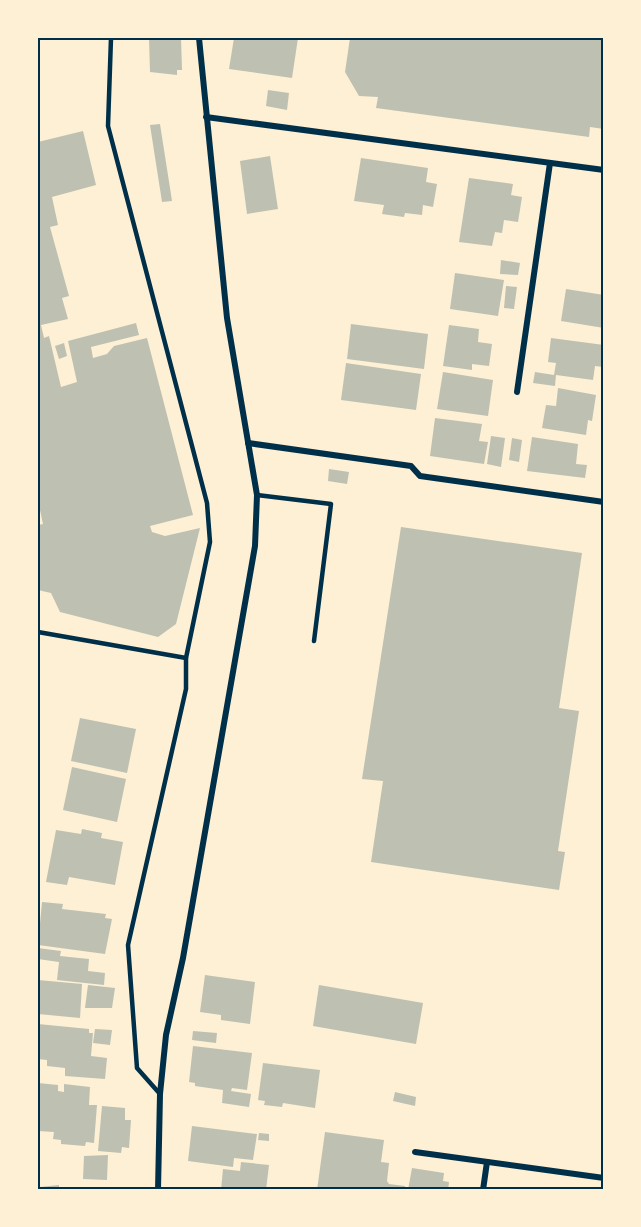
<svg xmlns="http://www.w3.org/2000/svg" width="641" height="1227" viewBox="0 0 641 1227" font-family="Raleway,sans-serif">
<style>
.building{fill:#bec0b2}
.lines{fill:none;stroke-linecap:round;stroke-linejoin:round}
.service{stroke:#003049;stroke-width:4.5}
.minor{stroke:#003049;stroke-width:6}
.neatline{fill:none;stroke:#003049;stroke-width:2}
</style>
<rect width="100%" height="100%" fill="#fdf0d5"/>
<!-- building -->
<g class="building">
<path d="M149 38H181L182 70H177V75L150 72Z"/>
<path d="M234 38H298L292 78 229 69Z"/>
<path d="M350 38H604V129L590 127 589 137 376 108 378 97 359 96 345 72Z"/>
<path d="M268 90 289 93 287 110 266 106Z"/>
<path d="M160 124 172 201 162 202 150 125Z"/>
<path d="M83 131 96 185 52 197 58 225 50 227 69 296 62 298 68 319 41 325 44 338 49 336 61 387 77 382 68 341 136 323 139 335 91 347 93 358 107 354 114 346 147 338 193 515 150 526 152 532 165 536 200 528 176 624 158 637 60 612 51 593 38 590V525L43 524 38 501V142Z"/>
<path d="M270 156 278 209 247 214 240 161Z"/>
<path d="M361 158 428 168 426 182 437 184 433 207 423 205 422 215 405 213 404 217 382 214 384 205 354 201Z"/>
<path d="M469 178 513 184 511 195 522 197 518 222 504 220 502 233 495 232 492 246 459 242Z"/>
<path d="M501 260 520 263 518 275 500 274Z"/>
<path d="M455 273 504 280 498 316 450 309Z"/>
<path d="M506 286 517 287 514 309 504 308Z"/>
<path d="M566 289 604 295V328L561 321Z"/>
<path d="M351 324 428 334 424 369 347 359Z"/>
<path d="M449 325 479 329 478 342 492 344 489 366 472 364V370L443 366Z"/>
<path d="M551 338 604 345 603 367 595 366 593 380 556 375 555 386 533 383 535 372 554 375 556 363 548 362Z"/>
<path d="M64 343 67 356 59 359 55 346Z"/>
<path d="M346 363 421 374 416 410 341 400Z"/>
<path d="M443 372 493 380 488 416 437 409Z"/>
<path d="M558 388 596 395 592 421 588 420 586 435 542 428 546 405 556 406Z"/>
<path d="M435 418 482 424 479 441 488 442 484 464 430 456Z"/>
<path d="M491 436 505 438 501 467 487 464Z"/>
<path d="M532 437 578 444 576 464 587 465 585 478 527 471Z"/>
<path d="M512 438 522 440 519 462 509 460Z"/>
<path d="M329 469 349 472 347 484 328 481Z"/>
<path d="M401 527 582 553 559 708 579 711 558 851 565 852 559 890 371 862 383 781 362 779Z"/>
<path d="M80 718 136 729 127 773 71 761Z"/>
<path d="M72 767 126 779 117 822 63 810Z"/>
<path d="M82 829 102 833 101 838 123 842 115 885 69 877 67 885 46 882 56 830 81 834Z"/>
<path d="M42 902 63 904 62 909 106 914 105 918 112 919 105 954 38 945Z"/>
<path d="M38 948 61 951 60 956 89 959 88 971 105 973 104 985 57 980 59 962 38 959Z"/>
<path d="M205 975 255 982 250 1024 221 1020V1015L200 1012Z"/>
<path d="M38 980 82 984 80 1018 38 1014Z"/>
<path d="M88 985 115 988 112 1008H85Z"/>
<path d="M319 985 423 1003 416 1044 313 1026Z"/>
<path d="M38 1024 89 1029V1033H93L91 1056 107 1058 105 1079 65 1076V1068L47 1066V1060L38 1059Z"/>
<path d="M95 1029 112 1030 110 1045 93 1043Z"/>
<path d="M193 1031 217 1033 216 1043 192 1040Z"/>
<path d="M193 1046 252 1053 247 1090 232 1088 231 1091 251 1094 249 1107 222 1103 223 1090 195 1086V1083L189 1082Z"/>
<path d="M263 1063 320 1070 315 1108 283 1103 282 1107 264 1105 265 1101 258 1100Z"/>
<path d="M38 1083 58 1085V1091L64 1092V1084L90 1087 89 1105H97L94 1143 86 1142 85 1146 61 1144V1140L53 1139 54 1132 38 1131Z"/>
<path d="M395 1092 416 1097 415 1106 393 1101Z"/>
<path d="M102 1106 125 1108V1120H131L129 1148 122 1147 121 1153 98 1151Z"/>
<path d="M192 1126 257 1134 253 1160 234 1158 233 1167 188 1161Z"/>
<path d="M325 1132 384 1140 381 1162 389 1163 387 1181 389 1184 405 1186V1190H317Z"/>
<path d="M259 1133 269 1134V1141L258 1140Z"/>
<path d="M108 1155 107 1180 83 1179 84 1156Z"/>
<path d="M241 1162 269 1165 266 1190H221L223 1169 240 1171Z"/>
<path d="M412 1168 444 1173 443 1181 449 1182 448 1190H408Z"/>
<path d="M59 1185V1190H40V1187Z"/>
</g>
<g class="lines">
<!-- service -->
<g class="service">
<path d="M111 38 108 126 207 503 210 542 186 658V689L128 945 137 1068 160 1094"/>
<path d="M257 495 331 504 314 641"/>
<path d="M38 632 186 658"/>
</g>
<!-- minor -->
<g class="minor">
<path d="M206 117 604 170"/>
<path d="M517 392 550 163"/>
<path d="M248 443 411 466 420 476 604 502"/>
<path d="M415 1152 604 1178"/>
<path d="M158 1190 160 1094 166 1035 183 958 255 546 257 495 227 318 199 38"/>
<path d="M483 1190 487 1162"/>
</g>
</g>
<!-- border -->
<rect width="641" height="1227" fill="none" stroke="#fdf0d5" stroke-width="78"/>
<rect x="39" y="39" width="563" height="1149" class="neatline"/>
</svg>
